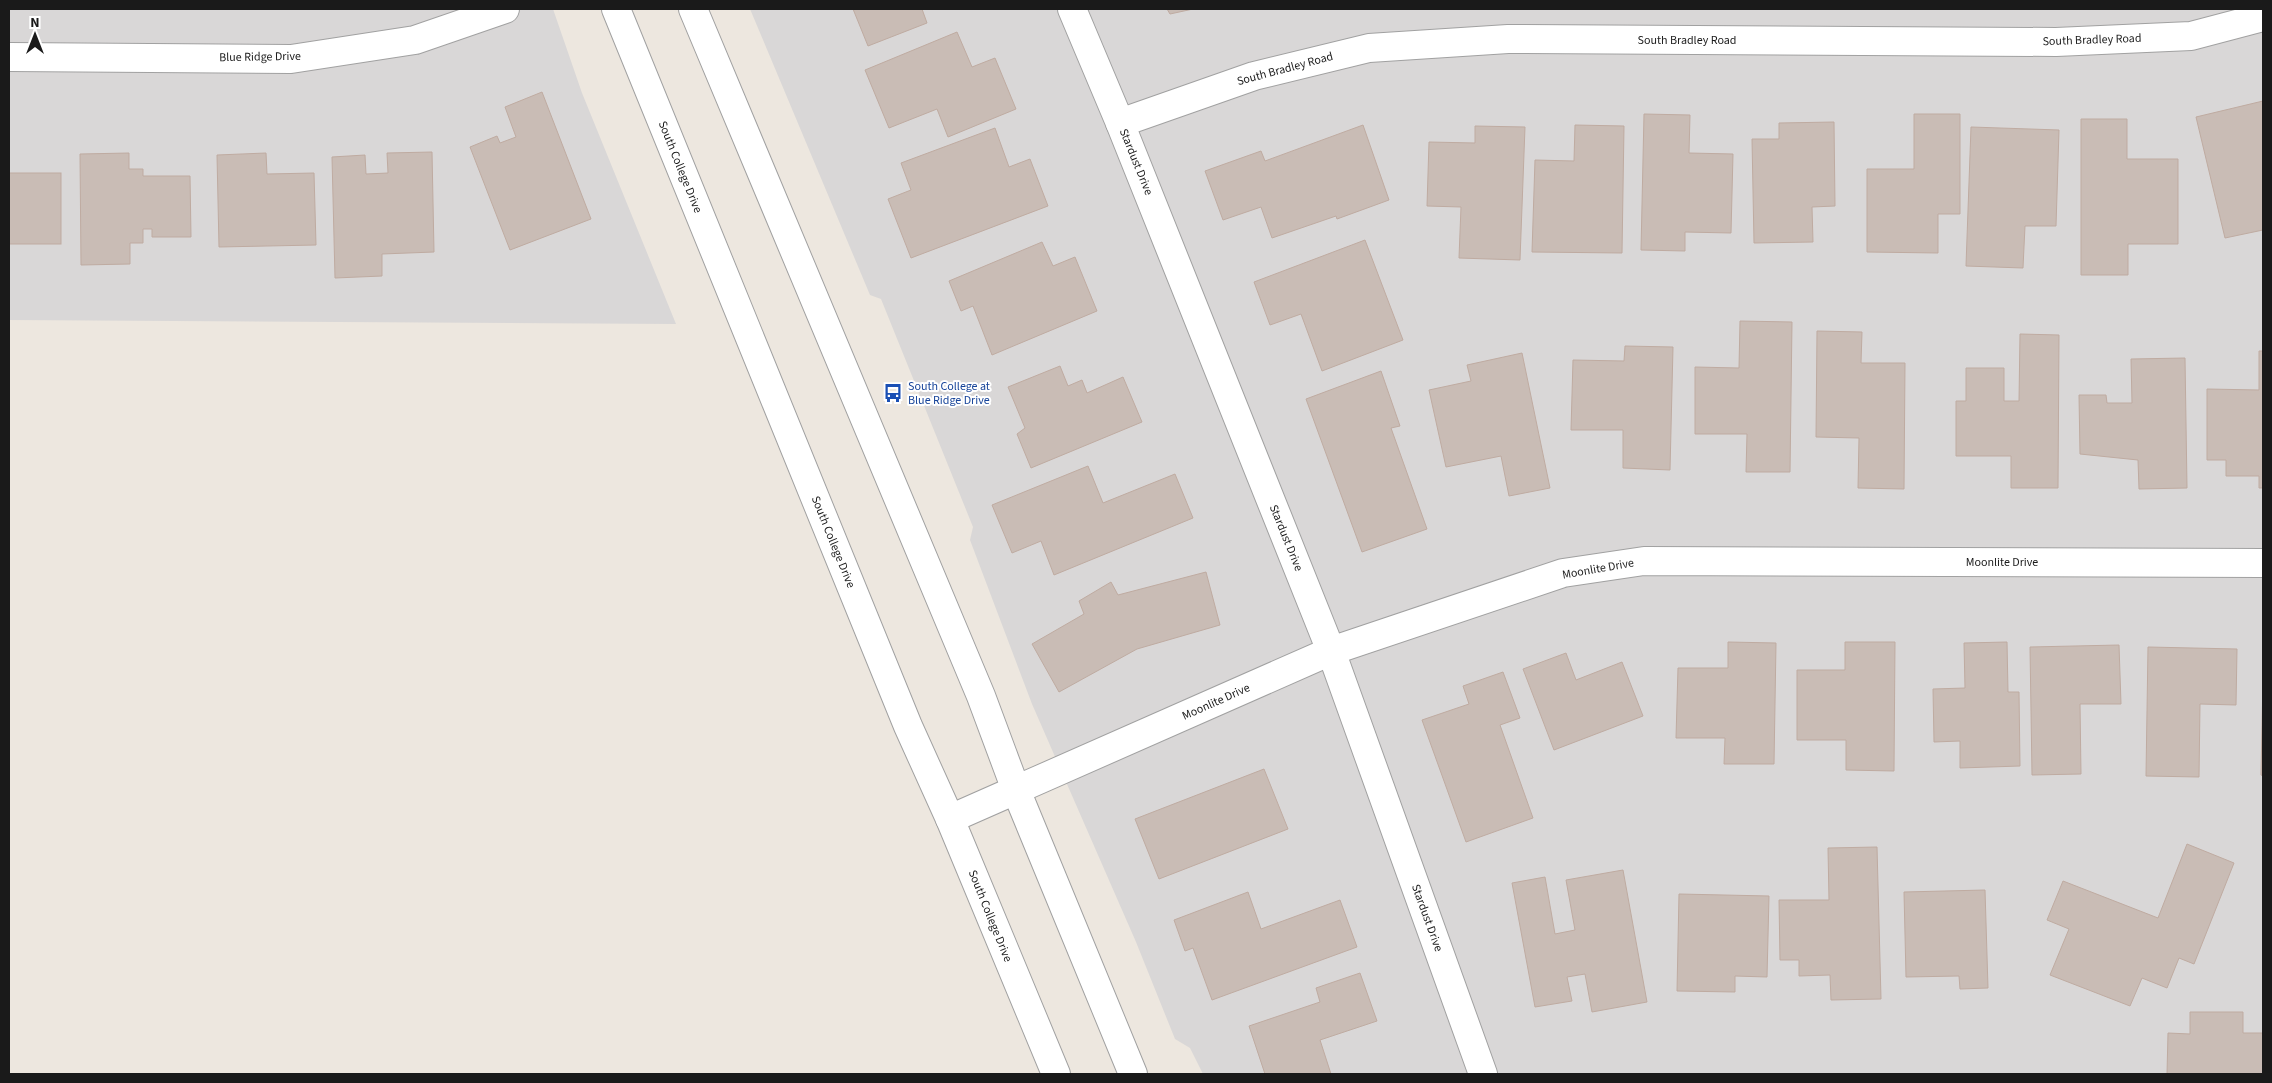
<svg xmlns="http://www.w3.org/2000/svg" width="2272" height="1083" viewBox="0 0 2272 1083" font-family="'Source Sans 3',sans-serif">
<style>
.residential{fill:#d9d7d7}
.building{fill:#c9bcb5;stroke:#bfaba1}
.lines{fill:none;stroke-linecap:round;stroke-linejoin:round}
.minor-casing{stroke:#a1a1a1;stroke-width:30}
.tertiary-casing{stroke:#a1a1a1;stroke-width:30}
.minor{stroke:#fff;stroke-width:28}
.tertiary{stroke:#fff;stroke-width:28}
.labels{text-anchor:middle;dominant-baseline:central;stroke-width:4;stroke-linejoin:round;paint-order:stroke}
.street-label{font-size:12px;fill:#1a1a1a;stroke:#fff}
.transit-label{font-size:12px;fill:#164399;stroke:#fff;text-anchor:start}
</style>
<rect width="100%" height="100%" fill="#ede7df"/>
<!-- residential -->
<g class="residential">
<path d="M9 9H553L582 93 676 324 9 320Z"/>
<path d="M750 9H2263V1074H1203L1190 1048 1175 1039 1136 942 1032 704 970 540 973 527 881 299 870 295Z"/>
</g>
<!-- building -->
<g class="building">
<path d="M853 9H922L927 23 868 46Z"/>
<path d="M1167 9H1193L1170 14Z"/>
<path d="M957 32 972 67 995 58 1016 109 948 137 937 109 889 128 865 70Z"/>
<path d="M542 92 591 219 510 250 470 147 497 136 500 143 516 137 505 107Z"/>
<path d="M2263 101V230L2225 238 2196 117Z"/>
<path d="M1644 114 1690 115 1689 153 1733 154 1731 233 1685 232V251L1641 250Z"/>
<path d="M1914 114H1960V214H1938V253L1867 252V169H1914Z"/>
<path d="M2081 119H2127V159H2178V244H2128V275H2081Z"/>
<path d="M1834 122 1835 206 1812 207 1813 242 1754 243 1752 139H1779V123Z"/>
<path d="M1363 125 1389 200 1337 219 1336 216 1272 238 1261 207 1223 220 1205 171 1261 151 1265 161Z"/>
<path d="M1575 125 1624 126 1622 253 1532 252 1535 160 1574 161Z"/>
<path d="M1475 126 1525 127 1520 260 1459 258 1461 207 1427 206 1429 142 1475 143Z"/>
<path d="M1971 127 2059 130 2056 226H2025L2023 268 1966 266Z"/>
<path d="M995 128 1009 167 1030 159 1048 206 911 258 888 199 911 190 901 163Z"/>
<path d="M432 152 434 252 382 254V276L335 278 332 157 365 155 366 174 388 173 387 153Z"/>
<path d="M129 153V169H143V176H190L191 237H152V229H143V243H130V264L81 265 80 154Z"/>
<path d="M266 153 267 174 314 173 316 245 219 247 217 155Z"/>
<rect x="9" y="173" width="52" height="71"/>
<path d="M1365 240 1403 340 1322 371 1301 314 1270 325 1254 282Z"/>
<path d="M1042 242 1053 266 1075 257 1097 311 992 355 973 306 961 311 949 281Z"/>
<path d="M1740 321 1792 322 1790 472H1746L1747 434H1695V367L1739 368Z"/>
<path d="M1817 331 1862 332 1861 363H1905L1904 489 1858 488 1859 438 1816 437Z"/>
<path d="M2020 334 2059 335 2058 488H2011V456H1956V401H1966V368H2004V401H2019Z"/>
<path d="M1625 346 1673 347 1670 470 1623 468V430H1571L1573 360 1624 361Z"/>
<path d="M2259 351H2263V488H2259V476H2226V460H2207V389L2259 390Z"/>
<path d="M1522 353 1550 488 1509 496 1501 456 1446 467 1429 390 1471 381 1467 365Z"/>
<path d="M2185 358 2187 488 2139 489 2138 460 2080 454 2079 395H2106L2107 403H2132L2131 359Z"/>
<path d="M1060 366 1068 386 1082 380 1087 393 1123 377 1142 422 1031 468 1017 434 1025 428 1008 387Z"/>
<path d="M1381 371 1400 426 1391 428 1427 529 1362 552 1306 399Z"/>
<path d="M1088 466 1103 503 1175 474 1193 518 1054 575 1041 541 1012 553 992 505Z"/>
<path d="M1206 572 1220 625 1137 649 1059 692 1032 644 1084 614 1079 601 1111 582 1118 595Z"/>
<path d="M1728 642 1776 643 1774 764H1724L1725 738H1676L1678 668H1728Z"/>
<path d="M1845 642H1895L1894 771 1846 770V740H1797V670H1845Z"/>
<path d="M2007 642 2008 692H2019L2020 766 1960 768V741L1934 742 1933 689 1965 688 1964 643Z"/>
<path d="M2119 645 2121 704H2080L2081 774 2032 775 2030 647Z"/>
<path d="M2148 647 2237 649 2236 705 2200 704 2199 777 2146 776Z"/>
<path d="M1566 653 1576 680 1622 662 1643 716 1554 750 1523 669Z"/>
<path d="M1503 672 1520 718 1500 725 1533 818 1466 842 1422 720 1469 704 1463 686Z"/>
<path d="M2263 677V776L2261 775Z"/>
<path d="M1264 769 1288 829 1159 879 1135 819Z"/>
<path d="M2187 844 2234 863 2194 964 2179 958 2167 988 2142 978 2130 1006 2050 975 2069 929 2047 920 2063 881 2158 918Z"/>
<path d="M1877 847 1881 999 1831 1000 1830 975 1799 976V960H1780L1779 900H1829L1828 848Z"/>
<path d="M1623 870 1647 1002 1592 1012 1585 974 1567 977 1572 1001 1535 1007 1512 883 1545 877 1555 934 1575 930 1566 880Z"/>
<path d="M1985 890 1988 988 1960 989 1959 976 1906 977 1904 892Z"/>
<path d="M1248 892 1261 929 1340 900 1357 947 1212 1000 1193 948 1185 951 1174 920Z"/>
<path d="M1679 894 1769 896 1767 977 1735 976V992L1677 991Z"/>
<path d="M1360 973 1377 1021 1320 1040 1331 1074H1265L1249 1026 1320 1002 1316 988Z"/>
<path d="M2190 1012H2243V1033H2263V1074H2167L2168 1033 2190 1034Z"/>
</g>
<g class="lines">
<!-- minor casing -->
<g class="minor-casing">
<g id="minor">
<path d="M1072 9 1120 123 1331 651 1483 1074"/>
<path d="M9 57 291 59 415 40 505 9"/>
<path d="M1120 123 1254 76 1369 48 1508 39 2056 42 2191 36 2263 17"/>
<path d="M950 819 1331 651 1563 573 1644 561 2263 563"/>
</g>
</g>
<!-- tertiary casing -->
<g class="tertiary-casing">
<g id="tertiary">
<path d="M616 9 908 726 950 819 1056 1074"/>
<path d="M693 9 981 696 1016 790 1133 1074"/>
</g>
</g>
<!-- minor -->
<use href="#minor" class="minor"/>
<!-- tertiary -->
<use href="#tertiary" class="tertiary"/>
</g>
<!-- icons -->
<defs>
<g id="bus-bare" transform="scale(1.5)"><path d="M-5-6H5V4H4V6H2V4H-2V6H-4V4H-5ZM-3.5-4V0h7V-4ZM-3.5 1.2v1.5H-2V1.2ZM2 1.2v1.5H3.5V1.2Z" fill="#1a4fb4" stroke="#fff" stroke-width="2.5" paint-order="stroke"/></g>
</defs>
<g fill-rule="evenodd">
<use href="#bus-bare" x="893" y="393"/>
</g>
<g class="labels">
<!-- street labels -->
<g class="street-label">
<text x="1687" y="40">South Bradley Road</text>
<text transform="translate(2092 40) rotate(-2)">South Bradley Road</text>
<text transform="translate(260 57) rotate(-1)">Blue Ridge Drive</text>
<text transform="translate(1285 69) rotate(-15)">South Bradley Road</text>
<text transform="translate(1136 162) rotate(68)">Stardust Drive</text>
<text transform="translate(680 167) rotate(68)">South College Drive</text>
<text transform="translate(1286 538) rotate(68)">Stardust Drive</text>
<text transform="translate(833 542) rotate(68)">South College Drive</text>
<text x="2002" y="562">Moonlite Drive</text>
<text transform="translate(1598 569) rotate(-10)">Moonlite Drive</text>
<text transform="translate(1216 702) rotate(-24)">Moonlite Drive</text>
<text transform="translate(990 916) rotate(68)">South College Drive</text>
<text transform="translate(1427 918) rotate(70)">Stardust Drive</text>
</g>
<!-- transit labels -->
<g class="transit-label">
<text x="908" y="386">South College at<tspan x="908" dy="14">Blue Ridge Drive</tspan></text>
</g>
</g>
<!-- border -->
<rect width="2272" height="1083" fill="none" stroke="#1a1a1a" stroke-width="20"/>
<!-- north arrow -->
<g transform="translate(35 35)" stroke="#ffffff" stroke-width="4" paint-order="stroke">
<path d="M0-4L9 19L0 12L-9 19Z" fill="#1a1a1a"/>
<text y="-8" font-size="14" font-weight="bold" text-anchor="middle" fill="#1a1a1a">N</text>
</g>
</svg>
